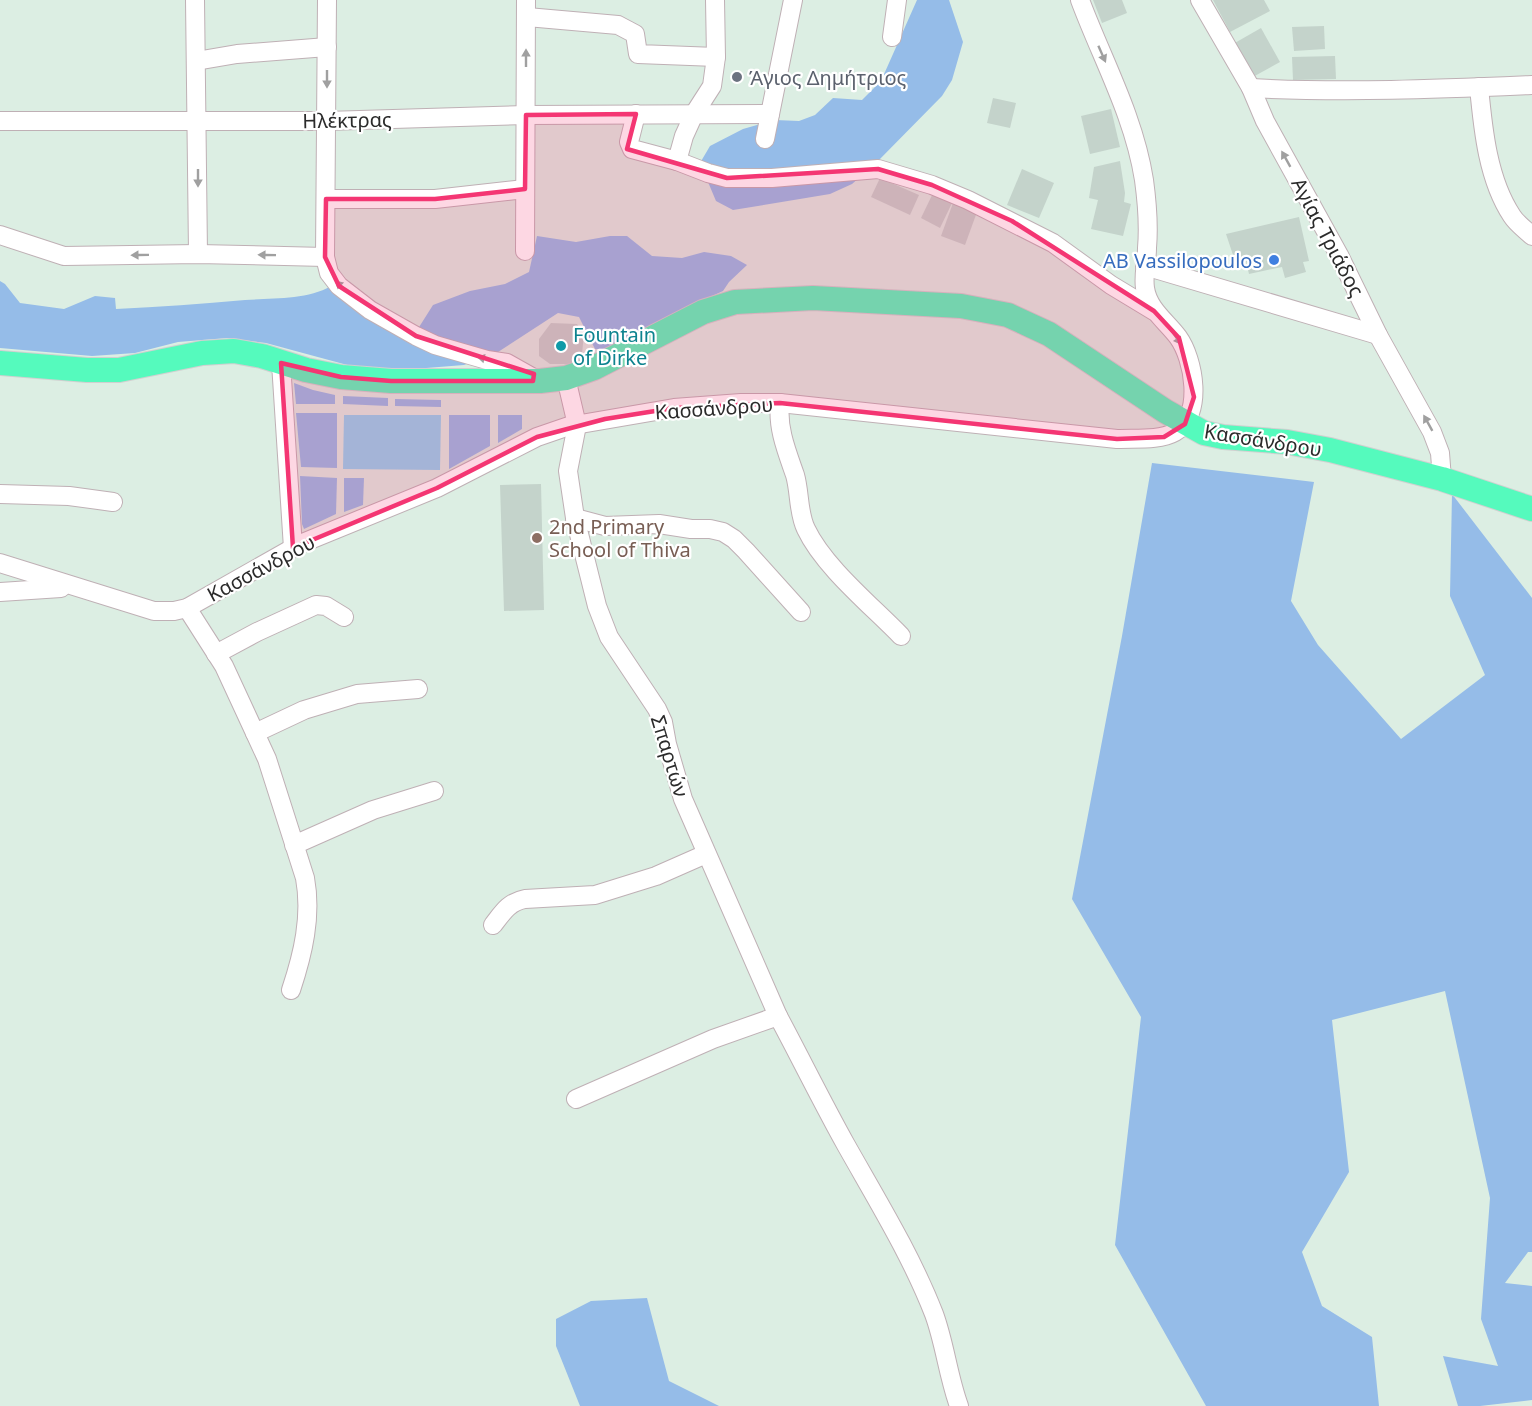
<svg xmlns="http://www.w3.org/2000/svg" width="1532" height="1406" viewBox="0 0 1532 1406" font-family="'Noto Sans',sans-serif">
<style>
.green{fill:#95bce8}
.pitch{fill:#90d4f0}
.building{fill:#c4d3cb}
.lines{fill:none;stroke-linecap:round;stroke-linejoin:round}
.minor-casing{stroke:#bfb0b5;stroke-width:20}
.major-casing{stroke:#d0d0d0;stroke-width:26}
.minor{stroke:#fff;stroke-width:18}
.major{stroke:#55fabd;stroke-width:24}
.oneway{fill:#a0a0a0}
.marked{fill:#f43673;fill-opacity:0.2;stroke:#f43673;stroke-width:4.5;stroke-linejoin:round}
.worship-dot{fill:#6b7280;stroke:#fff;stroke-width:2}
.shop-dot{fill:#3f7fe0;stroke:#fff;stroke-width:2}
.culture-dot{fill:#0f9aa8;stroke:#fff;stroke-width:2}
.education-dot{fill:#8d6e63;stroke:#fff;stroke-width:2}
.labels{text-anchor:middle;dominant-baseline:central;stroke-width:4.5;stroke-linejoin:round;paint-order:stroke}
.worship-label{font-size:20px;fill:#5b616d;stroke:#fff;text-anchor:start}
.street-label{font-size:20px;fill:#2b2b2b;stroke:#fff}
.shop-label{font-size:20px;fill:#366cbe;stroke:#fff;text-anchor:end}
.culture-label{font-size:20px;fill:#0d838f;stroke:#fff;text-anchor:start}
.education-label{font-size:20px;fill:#785e54;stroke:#fff;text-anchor:start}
</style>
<rect width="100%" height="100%" fill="#dceee3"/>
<!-- green -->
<g class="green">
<path d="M917 0H949L963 42 952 80 942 96 877 162 852 184 830 194 733 210 716 201 700 163 710 146 743 129 775 120 799 121 815 115 833 98 862 100 881 81Z"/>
<path d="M537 236 576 242 610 236H627L652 256 682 258 704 252 731 256 747 265 729 282 723 291 690 306 605 350 595 349 579 317 558 313 498 352 464 365 401 370 351 366 266 343 227 338 178 342 135 353 92 356 0 348V281L5 284 20 303 64 309 95 296 115 298 116 309C159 307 202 304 245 300 273 298 307 300 331 286L409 343 433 305 470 291 505 284 529 272Z"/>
<path d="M294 383 313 390 335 395V404H296Z"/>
<path d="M343 396 388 398V406L343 404Z"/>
<path d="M395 399 441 400V407L395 406Z"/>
<path d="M296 413H337V468L301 467Z"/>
<path d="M449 415H490V446L449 469Z"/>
<path d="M498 415H522V429L498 443Z"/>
<path d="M1152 463 1314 482 1291 601 1318 645 1401 739 1485 675 1450 596 1452 494 1532 598V1252H1528L1505 1283 1532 1286V1400L1480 1406H1458L1443 1356 1498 1366 1481 1319 1490 1198 1445 991 1332 1020 1349 1172 1302 1252 1322 1306 1372 1337 1379 1406H1206L1115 1245 1141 1017 1072 899 1122 636Z"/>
<path d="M300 476 337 478 336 514 304 529 302 524Z"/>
<path d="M344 478H364L363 505 344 512Z"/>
<path d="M647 1298 669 1381 719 1406H580L556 1346V1319L591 1301Z"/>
</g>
<!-- pitch -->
<path class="pitch" d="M344 415H441L440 470 343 469Z"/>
<!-- building -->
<g class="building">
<path d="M1093 0H1122L1127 13 1102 23Z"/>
<path d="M1213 0H1264L1270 11 1230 32Z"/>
<path d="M1324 26 1325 49 1294 51 1292 27Z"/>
<path d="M1261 28 1280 62 1251 78 1233 44Z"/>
<path d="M1335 56 1336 79 1293 80 1292 57Z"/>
<path d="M993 98 1016 103 1010 128 987 123Z"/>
<path d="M1111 109 1120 147 1090 154 1081 116Z"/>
<path d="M1120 161 1125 193 1124 202 1131 204 1123 236 1091 229 1098 200 1089 198 1094 167Z"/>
<path d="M1022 169 1054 183 1039 218 1007 205Z"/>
<path d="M880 178 919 195 910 215 871 197Z"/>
<path d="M934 191 953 201 940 228 921 218Z"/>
<path d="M953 203 977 212 965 245 941 236Z"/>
<path d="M1299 217 1309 261 1303 262 1306 272 1285 278 1282 267 1249 274 1245 257 1235 261 1226 234Z"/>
<path d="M551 323 577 324 584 334 582 354 574 364H550L539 356V339Z"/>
<path d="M541 484 544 610 504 611 500 485Z"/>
</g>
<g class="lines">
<!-- minor casing -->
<g class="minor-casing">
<g id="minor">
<path d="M195 0 198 254"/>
<path d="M327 0 325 257 329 273 339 286 370 310 416 336 435 345 487 360 507 363 539 381"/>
<path d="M1200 0 1251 88 1265 121 1339 255 1378 335 1432 432 1440 453 1442 479"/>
<path d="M527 17 618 25 635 34 638 54 716 57"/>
<path d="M892 37 897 0"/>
<path d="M196 61 237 54 327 47"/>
<path d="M1479 87C1483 130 1488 180 1512 216 1517 224 1526 230 1532 236"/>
<path d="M1251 88C1344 93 1438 89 1532 85"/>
<path d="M636 114 629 142 632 149 677 161 708 173 727 178H772L878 169 932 185 968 200 1053 243 1111 285 1154 311"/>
<path d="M0 121H326L526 115 770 114"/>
<path d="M765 139 793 0"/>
<path d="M677 161 684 136 694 114 712 86 716 57 715 0"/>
<path d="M326 199H435L525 189"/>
<path d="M0 235 64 256 198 254 325 257"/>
<path d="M525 251 526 0"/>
<path d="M1145 266 1378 335"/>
<path d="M281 363 293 548"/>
<path d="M566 378 577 425 568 471 575 518 597 606 609 637 657 709 663 722 667 744 683 799 778 1016"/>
<path d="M780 403C777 428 787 452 795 475 800 492 798 513 806 529 824 567 872 606 901 636"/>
<path d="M0 494 69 496 113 502"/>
<path d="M575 518 605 526 659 524 691 529H710L723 532 734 539 746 551 801 612"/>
<path d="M0 563 154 611H174L187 608 300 544 437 488 537 437 569 426 674 408 741 403H780L1117 439C1135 438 1159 441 1175 432 1204 415 1194 359 1178 337 1166 321 1148 309 1145 288 1143 275 1147 261 1147 248 1149 225 1147 202 1144 180 1134 116 1102 59 1080 0"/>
<path d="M0 592 61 588"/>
<path d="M187 608 224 666 255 733 267 759 305 878C312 916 303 954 291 990"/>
<path d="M216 654 257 632 316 605 326 606 344 617"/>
<path d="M255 733 304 710 357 694 418 689"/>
<path d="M294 845 373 810 434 791"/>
<path d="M493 925C503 912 509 902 525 899L595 895 656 876 706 854"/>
<path d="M576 1099 713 1039 778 1016C801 1059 822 1102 846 1145 877 1200 911 1255 934 1314 945 1344 948 1376 959 1406"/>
</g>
</g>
<!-- major casing -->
<g class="major-casing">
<path id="major" d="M0 363 87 370H119L202 353 234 351 262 356 306 370 341 377 391 381H540L566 378 594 368 703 312 735 302 813 298 961 306 1008 315 1049 334 1165 411 1204 433 1223 437 1287 442 1330 450 1442 479 1532 509"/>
</g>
<!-- minor -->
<use href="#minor" class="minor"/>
<!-- major -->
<use href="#major" class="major"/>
</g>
<!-- one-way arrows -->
<defs><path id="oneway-solid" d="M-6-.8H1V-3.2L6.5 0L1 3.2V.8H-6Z" transform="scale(1.5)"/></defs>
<g class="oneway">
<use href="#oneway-solid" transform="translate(1102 54) rotate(66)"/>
<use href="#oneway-solid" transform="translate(526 58) rotate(-90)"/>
<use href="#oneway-solid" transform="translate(327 79) rotate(90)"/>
<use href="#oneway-solid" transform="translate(1286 159) rotate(-119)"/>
<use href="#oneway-solid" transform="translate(198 178) rotate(90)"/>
<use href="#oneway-solid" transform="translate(140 255) rotate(179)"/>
<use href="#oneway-solid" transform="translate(267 255) rotate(-179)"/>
<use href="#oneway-solid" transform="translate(342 287) rotate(-138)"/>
<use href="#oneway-solid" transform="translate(1176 337) rotate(55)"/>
<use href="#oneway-solid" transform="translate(486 359) rotate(-167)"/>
<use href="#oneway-solid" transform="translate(1428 423) rotate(-119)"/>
</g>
<!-- marked area -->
<path class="marked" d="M636 114 627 149 727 178 878 169 932 185 1012 221 1154 311 1179 338 1194 397 1185 424 1164 437 1117 439 780 403 674 408 605 419 537 437 437 488 293 548 281 363 341 377 391 381H533L534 374 416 336 339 286 325 257 326 199H435L525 189 526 115Z"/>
<!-- markers -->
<circle class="worship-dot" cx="737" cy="77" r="6"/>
<circle class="shop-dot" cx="1274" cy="260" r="6"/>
<circle class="culture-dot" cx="561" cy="346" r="6"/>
<circle class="education-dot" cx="537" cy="538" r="6"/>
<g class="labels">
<!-- worship labels -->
<g class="worship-label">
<text x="749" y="77">Άγιος Δημήτριος</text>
</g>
<!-- street labels -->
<g class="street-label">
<text transform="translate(347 120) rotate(-1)">Ηλέκτρας</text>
<text transform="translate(1328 237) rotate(62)">Αγίας Τριάδος</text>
<text transform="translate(714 408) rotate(-4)">Κασσάνδρου</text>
<text transform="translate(1263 440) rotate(9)">Κασσάνδρου</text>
<text transform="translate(261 568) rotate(-28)">Κασσάνδρου</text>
<text transform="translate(670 756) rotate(73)">Σπαρτών</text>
</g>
<!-- shop labels -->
<g class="shop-label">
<text x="1262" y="260">AB Vassilopoulos</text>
</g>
<!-- culture labels -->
<g class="culture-label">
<text x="573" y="334">Fountain<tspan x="573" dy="23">of Dirke</tspan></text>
</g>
<!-- education labels -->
<g class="education-label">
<text x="549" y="526">2nd Primary<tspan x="549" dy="23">School of Thiva</tspan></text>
</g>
</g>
</svg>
